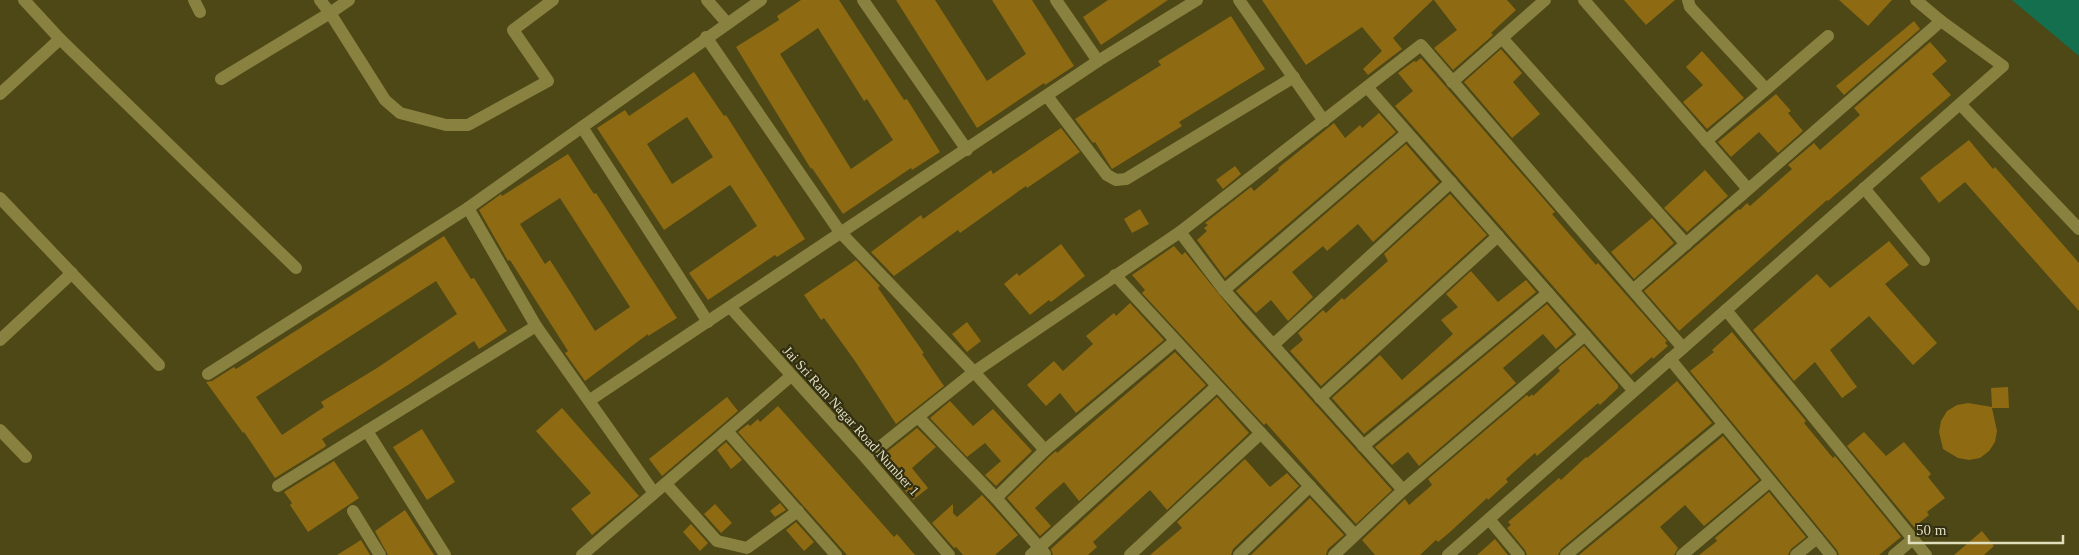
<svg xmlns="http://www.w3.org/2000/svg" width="2079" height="555" viewBox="0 0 2079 555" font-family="'Times New Roman',serif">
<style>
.green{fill:#136f4e}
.building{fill:#8e6a12;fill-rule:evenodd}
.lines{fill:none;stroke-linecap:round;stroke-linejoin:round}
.minor{stroke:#888140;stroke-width:12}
.labels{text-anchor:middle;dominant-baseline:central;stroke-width:4.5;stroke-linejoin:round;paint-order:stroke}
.street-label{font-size:14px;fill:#dfddbc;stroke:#312e12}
</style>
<rect width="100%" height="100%" fill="#4d4815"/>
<!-- green -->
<path class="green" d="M2012 0H2079V56Z"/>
<!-- building -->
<g class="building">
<path d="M801 0H839L904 100 907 99 940 152 912 170 911 168 843 214 812 168 811 169 736 47 779 20 777 16ZM818 28 864 101 867 99 893 140 851 169 780 54Z"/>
<path d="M896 0H935L987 81 1026 54 992 0H1032L1074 66 1045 85 1044 83 977 128Z"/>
<path d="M1108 0H1168L1101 45 1083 17Z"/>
<path d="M1262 0H1433L1393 38 1402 49 1368 75 1363 69 1382 51 1362 27 1306 65Z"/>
<path d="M1434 0H1507L1516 10 1491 33 1493 35 1453 70 1434 48 1457 30Z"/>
<path d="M1624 0H1675L1646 25Z"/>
<path d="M1839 0H1892L1868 26Z"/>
<path d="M1231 16 1265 69 1179 122 1182 126 1112 169 1095 142 1093 143 1075 119 1161 65 1158 61Z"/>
<path d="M1914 21 1920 29 1844 95 1836 86Z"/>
<path d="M1930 42 1947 61 1932 74 1951 95 1828 201 1827 200 1679 331 1644 291 1739 209 1740 210 1747 203 1750 206 1792 169 1788 165 1814 143 1820 150 1860 115 1854 108Z"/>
<path d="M1501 49 1522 73 1513 82 1540 114 1512 138 1464 82Z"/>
<path d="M1702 51 1744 98 1707 129 1683 102 1703 85 1686 67Z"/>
<path d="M1421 58 1555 212 1552 214 1596 265 1598 263 1667 341 1665 343 1668 346 1653 359 1652 357 1631 375 1395 106 1413 91 1398 73 1414 61 1416 62Z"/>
<path d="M694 72 724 116 726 115 805 239 777 257 775 255 708 300 689 273 757 226 731 186 730 185 664 230 597 128 625 110 629 116ZM687 117 713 157 672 184 647 144Z"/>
<path d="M1776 94 1791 111 1788 113 1803 131 1778 153 1759 132 1731 157 1718 142Z"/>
<path d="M1379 113 1396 132 1225 278 1197 240 1207 231 1204 228 1208 225 1205 223 1251 187 1254 191 1279 170 1278 168 1334 123 1345 138 1360 125 1362 128Z"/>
<path d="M1061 128 1080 152 1027 188 1026 186 960 233 958 230 894 276 871 252 921 215 923 219 991 170 993 174Z"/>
<path d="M1969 140 1993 169 1995 167 2079 263V311L1965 182 1939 203 1920 178Z"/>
<path d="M1406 144 1439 182 1373 242 1358 224 1327 251 1323 246 1292 272 1313 297 1288 321 1271 300 1256 313 1236 291Z"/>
<path d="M568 154 594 194 596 193 677 318 648 336V334L585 381 565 353 568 351 510 260 508 261 479 210 501 194 502 196ZM560 198 630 307 595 331 550 260 545 264 520 224Z"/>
<path d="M1235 166 1241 174 1223 189 1216 180Z"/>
<path d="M1705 170 1728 196 1687 232 1664 208Z"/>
<path d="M1450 194 1487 235 1321 386 1290 351 1303 340 1298 333 1323 310 1326 313 1342 298 1344 300 1388 261 1384 254Z"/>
<path d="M1140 209 1149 224 1132 233 1124 219Z"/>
<path d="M1652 218 1674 243 1634 279 1611 252Z"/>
<path d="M444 236 471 279 474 278 507 331 479 349 474 341 408 385 322 439 326 445 325 447 275 478 244 432 243 433 206 382 212 381 234 367 236 369ZM436 281 457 314 377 368 321 402 324 407 282 435 256 397Z"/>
<path d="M1889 241 1909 265 1885 284 1937 343 1913 365 1869 316 1830 350 1857 387 1842 398 1815 362 1794 381 1753 330 1817 274 1830 288Z"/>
<path d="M1061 244 1085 276 1051 302 1049 300 1030 315 1004 284 1017 273 1019 276Z"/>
<path d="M1174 246 1182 255 1185 252 1243 324 1392 490 1356 524 1266 423 1264 425 1142 293 1145 290 1132 275Z"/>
<path d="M856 260 880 286 878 288 924 353 922 354 944 386 896 424 855 361 824 318 821 320 804 295Z"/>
<path d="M1471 271 1498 302 1526 280 1536 292 1364 434 1332 398 1380 355 1402 380 1453 334 1441 320 1458 307 1446 294Z"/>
<path d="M1130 303 1164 340 1076 413 1060 393 1046 406 1027 385 1054 361 1063 371 1093 344 1086 336 1114 313 1116 316Z"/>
<path d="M1547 304 1573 334 1556 349 1543 334 1503 368 1516 383 1419 466 1408 452 1392 465 1375 447Z"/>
<path d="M967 322 981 341 967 352 952 334Z"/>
<path d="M1732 332 1806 421 1804 423 1833 458 1835 456 1901 537 1879 555H1839L1837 550 1690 371 1714 352 1712 350Z"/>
<path d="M1584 346 1618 385V388L1600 405 1598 403 1537 456 1535 453 1506 479 1508 482 1488 500 1487 498 1450 532 1438 542 1436 540 1420 555H1375L1362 540 1405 499 1409 505 1432 485 1428 479 1527 395 1529 397 1532 394 1533 396 1560 371 1558 368Z"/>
<path d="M1175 352 1206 385 1079 501 1064 482 1050 494 1035 508 1051 526 1040 536 1007 498 1050 456 1056 451 1057 453Z"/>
<path d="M1677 381 1712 423 1561 549 1558 555H1527L1525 550 1507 528 1511 525 1508 522 1559 478 1561 480 1586 457 1587 458Z"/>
<path d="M2008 387 2009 408H1992L1997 431 1995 442 1989 451 1980 458 1969 460 1958 458 1943 449 1939 432 1941 421 1947 411 1957 405 1968 403 1992 407 1991 388Z"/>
<path d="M727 397 738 411 662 476 649 459Z"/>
<path d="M1217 397 1249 433 1167 510 1150 490 1093 542 1097 547 1088 555H1053L1051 549Z"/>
<path d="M950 401 973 426 993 409 1032 451 996 486 985 475 1001 461 985 443 967 457 930 418Z"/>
<path d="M778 406 894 537 897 534 915 555H847L738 432 748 424 750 426 758 419 760 422Z"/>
<path d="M562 408 639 496 592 535 571 509 591 493 536 431Z"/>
<path d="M917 428 936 447 912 468 928 488 913 500 878 459Z"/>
<path d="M422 429 455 482 427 500 393 447Z"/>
<path d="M1864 432 1886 456 1904 442 1931 474 1928 477 1945 498 1927 512 1929 515 1914 527 1847 446Z"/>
<path d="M1723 436 1759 480 1704 526 1685 505 1660 527 1678 548 1674 555H1579Z"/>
<path d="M726 442 742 460 731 469 717 450Z"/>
<path d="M1245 459 1270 487 1287 473 1299 486 1233 549 1231 555H1150L1182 528 1177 522Z"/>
<path d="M334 461 359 498 308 532 290 505 292 503 284 492Z"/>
<path d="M1769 492 1806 537 1791 549 1788 555H1699L1717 541 1715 538Z"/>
<path d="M982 495 1018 535 995 555H963L956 547 954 548 932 523 953 504V513L957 517Z"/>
<path d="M1310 498 1344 535 1328 549 1326 555H1251Z"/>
<path d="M780 503 786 510 775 517 770 511Z"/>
<path d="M715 504 732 523 721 533 704 514Z"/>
<path d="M405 510 434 555H388L375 531Z"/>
<path d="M796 522 814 542 804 551 786 530Z"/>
<path d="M691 524 708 543 700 551 683 532Z"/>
<path d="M1982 531 1994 546 1984 555H1954Z"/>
<path d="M1495 539 1508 555H1477Z"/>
<path d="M361 540 370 555H337Z"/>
</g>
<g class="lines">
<!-- minor -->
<g class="minor">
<path d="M24 0 60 39 296 268"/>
<path d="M194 0 200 12"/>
<path d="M349 0 330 13 385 100 400 113 446 125H468L548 81 513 30 553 0"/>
<path d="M707 0 727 23"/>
<path d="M863 0 967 150"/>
<path d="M1056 0 1098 61"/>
<path d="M1239 0 1324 121"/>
<path d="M1584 0 1748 189"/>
<path d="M1688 0 1690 7 1766 89"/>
<path d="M706 37 840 232 974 372 1045 450"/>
<path d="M1502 38 1686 244"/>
<path d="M221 79 330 13 320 0"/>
<path d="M1452 82 1545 0"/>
<path d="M1367 87 1634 391"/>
<path d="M0 94 60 39"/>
<path d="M1047 96 1107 175 1116 180 1126 179 1294 77"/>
<path d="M1960 104 2079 229"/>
<path d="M582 127 708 322"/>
<path d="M1706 141 1828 36"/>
<path d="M1864 188 1924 260"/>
<path d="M0 198 159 365"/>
<path d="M468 208 536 326 654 493"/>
<path d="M1180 232 1224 290 1403 490"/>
<path d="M1115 275 1355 535"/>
<path d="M1224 290 1407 133"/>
<path d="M1633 290 1941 21"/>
<path d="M731 308 866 458 949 555"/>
<path d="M1726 310 1926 555"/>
<path d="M0 340 72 273"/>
<path d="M1273 345 1451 182"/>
<path d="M1670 359 1831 555"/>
<path d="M208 374 468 208 761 0"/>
<path d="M1320 398 1498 236"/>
<path d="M590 400 1098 61 1197 0"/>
<path d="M918 417 996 498 1045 554"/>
<path d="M0 430 26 457"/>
<path d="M367 431 445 555"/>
<path d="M727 431 836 555"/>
<path d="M1363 446 1548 293"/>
<path d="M866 458 974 372 1180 232 1421 45 1683 348"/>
<path d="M666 484 717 541 747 548 798 511"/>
<path d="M278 486 536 326"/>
<path d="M996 498 1045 450 1175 341"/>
<path d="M353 511 380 555"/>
<path d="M1489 519 1519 555"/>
<path d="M582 555 791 376"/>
<path d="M1031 555 1217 386"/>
<path d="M1130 555 1261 433"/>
<path d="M1239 555 1310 486"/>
<path d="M1334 555 1403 490 1585 335"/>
<path d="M1448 555 2003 66 1941 21 1916 0"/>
<path d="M1566 555 1723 425"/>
<path d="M1682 555 1770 481"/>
<path d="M1796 555 1817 538"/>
<path d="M1894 555 1913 539"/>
</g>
</g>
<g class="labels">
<!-- street labels -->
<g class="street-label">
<text transform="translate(851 421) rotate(48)">Jai Sri Ram Nagar Road Number 1</text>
</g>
</g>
<!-- scale -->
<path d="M1909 535v8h154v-8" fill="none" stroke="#dfddbc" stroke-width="2.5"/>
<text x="1916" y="535" font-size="15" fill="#dfddbc" stroke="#312e12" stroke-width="4" paint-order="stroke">50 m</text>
</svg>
